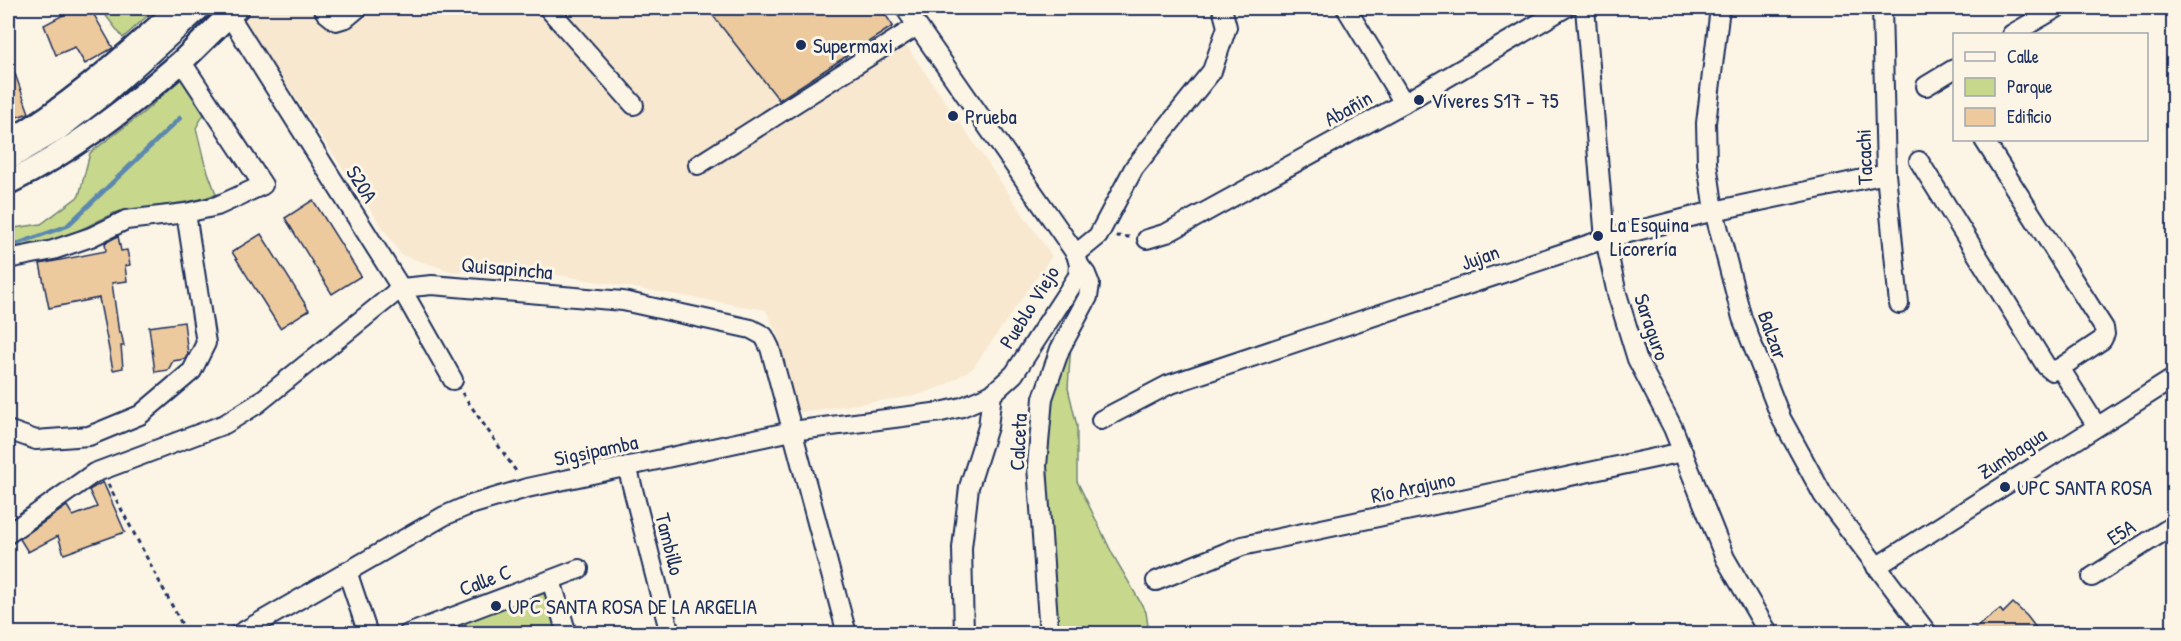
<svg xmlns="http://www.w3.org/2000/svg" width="2181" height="641" viewBox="0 0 2181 641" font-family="'Patrick Hand',sans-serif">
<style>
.built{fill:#f8e8d0}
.green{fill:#c7d88c;stroke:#718475;stroke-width:1.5}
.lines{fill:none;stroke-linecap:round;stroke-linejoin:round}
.stream{stroke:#5c88b0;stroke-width:4.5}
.building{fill:#edca9e;stroke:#1b2f5e;stroke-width:1.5}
.minor-casing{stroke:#1b2f5e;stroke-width:22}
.major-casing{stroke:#1b2f5e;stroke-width:27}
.path{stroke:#1b2f5e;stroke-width:3;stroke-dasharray:4.5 4.5;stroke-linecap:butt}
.minor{stroke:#fcf5e5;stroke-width:18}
.major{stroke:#fcf5e5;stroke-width:22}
.poi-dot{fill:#1b2f5e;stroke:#fcf5e5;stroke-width:2}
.labels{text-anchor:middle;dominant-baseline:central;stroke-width:6;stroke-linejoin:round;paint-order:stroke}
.poi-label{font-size:21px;fill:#1b2f5e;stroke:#fcf5e5;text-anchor:start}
.street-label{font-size:21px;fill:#1b2f5e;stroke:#fcf5e5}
</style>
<rect width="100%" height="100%" fill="#fcf5e5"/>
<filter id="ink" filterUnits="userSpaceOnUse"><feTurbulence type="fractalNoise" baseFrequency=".0167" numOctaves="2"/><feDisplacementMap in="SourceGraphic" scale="12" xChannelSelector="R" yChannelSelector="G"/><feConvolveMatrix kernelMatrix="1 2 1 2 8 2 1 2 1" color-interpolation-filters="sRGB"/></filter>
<g filter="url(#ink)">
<!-- built -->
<path class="built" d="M235 8H707L782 104 893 26 1052 256 973 368 944 386 915 396 794 413 778 336 766 310 522 269 454 272 401 255Z"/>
<!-- green -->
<g class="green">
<path d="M100 8H156L123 38Z"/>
<path d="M181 79 204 114 196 128 204 161 216 194 199 200 114 213 60 240 8 254V229L41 224 79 196 90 153 143 113Z"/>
<path d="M1071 343 1068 388 1077 426V481L1113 555 1146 612 1149 633 1052 634 1039 500 1044 402Z"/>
<path d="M546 588 560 634H421Z"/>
</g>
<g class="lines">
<!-- stream -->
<path class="stream" d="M8 247 67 226 180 118"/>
</g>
<!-- building -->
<g class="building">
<path d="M69 8H90L113 48 85 64 75 47 56 55 44 25 71 11Z"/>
<path d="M707 8H881L893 26 779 100Z"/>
<path d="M9 57 29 113 8 120V58Z"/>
<path d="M313 200 361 276 332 294 285 218Z"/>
<path d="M261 234 309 310 280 328 232 252Z"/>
<path d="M118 236 121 251 127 250 130 265 125 266 127 281 112 283 119 333 121 332 124 346H121L123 368 113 370 99 298 49 308 40 264 106 251 105 243Z"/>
<path d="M184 322 188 354 185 359 173 361 168 370 155 372 149 327Z"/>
<path d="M103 482 125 532 64 554 58 536 28 552 20 539 67 506 73 516 97 507 89 490Z"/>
<path d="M2013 603 2027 616 2040 633H1969L2000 609 2003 613Z"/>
</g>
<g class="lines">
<!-- minor casing -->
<g class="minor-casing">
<g id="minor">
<path d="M323 8 326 13 336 21 346 18 358 8"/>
<path d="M548 8 634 105"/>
<path d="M1346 8 1404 103"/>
<path d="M1585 8 1605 239 1617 294 1637 359 1673 428 1725 558 1769 634"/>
<path d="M1720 8 1706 123 1707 163 1714 211 1742 318 1781 418 1823 495 1928 634"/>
<path d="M1882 8 1886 174 1899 304"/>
<path d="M229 15 401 288 453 380"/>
<path d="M2012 34 2057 8"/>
<path d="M1926 86 1954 69"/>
<path d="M1984 140 2104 328 2105 334 2102 340 2060 368 2096 425"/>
<path d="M8 161 57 132 105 95 202 8"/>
<path d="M1919 161 2046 366 2052 371 2060 368"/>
<path d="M698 165 917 26"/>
<path d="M1147 239 1167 233 1404 103 1565 8"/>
<path d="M1076 254 1098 236 1134 168 1212 71 1227 27 1222 8"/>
<path d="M8 259 53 250 91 237 126 220 186 213 217 206 263 185 181 61"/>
<path d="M1101 420 1168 385 1605 239 1714 211 1886 174"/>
<path d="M8 430 36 440 89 436 140 415 192 371 206 343 186 213"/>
<path d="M627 466 670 634"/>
<path d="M8 534 94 473 225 424 257 404 401 288 432 285 623 301 751 329 764 336 770 348 847 634"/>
<path d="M1876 567 2174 378"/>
<path d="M347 571 368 634"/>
<path d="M2092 577 2174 525"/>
<path d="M551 580 567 634"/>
<path d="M1156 581 1242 546 1683 452"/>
<path d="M239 634 444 516 467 506 527 488 792 431 941 412 962 407 992 394 1014 374 1078 276 1079 265 1076 254 905 8"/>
<path d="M408 634 579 569"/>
<path d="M964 634 962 548 969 487 988 427 992 394"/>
<path d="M1049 634 1037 466 1043 398 1060 349 1088 297 1090 284 1086 274 1079 265"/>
</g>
</g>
<!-- major casing -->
<g class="major-casing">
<g id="major">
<path d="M8 142C71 106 125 56 179 8"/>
<path d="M8 183C71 152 127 109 181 62 200 44 218 25 237 8"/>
</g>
</g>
<!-- path -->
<g class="path">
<path d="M1116 236 1130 237"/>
<path d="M462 393 518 474"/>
<path d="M108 484 187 634"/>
</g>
<!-- minor -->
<use href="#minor" class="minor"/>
<!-- major -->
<use href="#major" class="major"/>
</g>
</g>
<!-- markers -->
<g class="poi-dot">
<circle cx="801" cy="45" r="6"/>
<circle cx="1419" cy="100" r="6"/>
<circle cx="953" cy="116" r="6"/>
<circle cx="1598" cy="236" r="6"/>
<circle cx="2005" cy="487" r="6"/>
<circle cx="496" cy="606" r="6"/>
</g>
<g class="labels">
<!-- poi labels -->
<g class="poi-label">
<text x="813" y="45">Supermaxi</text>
<text x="1431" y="100">Víveres S17 - 75</text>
<text x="965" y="116">Prueba</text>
<text x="1610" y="224">La Esquina<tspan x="1610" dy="24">Licorería</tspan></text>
<text x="2017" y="487">UPC SANTA ROSA</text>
<text x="508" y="606">UPC SANTA ROSA DE LA ARGELIA</text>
</g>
<!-- street labels -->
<g class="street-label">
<text transform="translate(1348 108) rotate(-29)">Abañin</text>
<text transform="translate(1864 157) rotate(-92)">Tacachi</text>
<text transform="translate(362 184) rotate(58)">S20A</text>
<text transform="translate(1480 257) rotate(-19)">Jujan</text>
<text transform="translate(507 268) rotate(5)">Quisapincha</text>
<text transform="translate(1029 307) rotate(-58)">Pueblo Viejo</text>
<text transform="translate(1652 327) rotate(71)">Saraguro</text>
<text transform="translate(1773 335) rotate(70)">Balzar</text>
<text transform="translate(1018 442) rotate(-87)">Calceta</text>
<text transform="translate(596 450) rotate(-12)">Sigsipamba</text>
<text transform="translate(2012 453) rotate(-33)">Zumbagua</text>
<text transform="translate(1413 487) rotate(-12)">Río Arajuno</text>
<text transform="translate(2121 532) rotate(-33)">E5A</text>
<text transform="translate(670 544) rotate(76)">Tambillo</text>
<text transform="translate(485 580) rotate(-21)">Calle C</text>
</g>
</g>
<!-- margin -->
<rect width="2181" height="641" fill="none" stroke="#fcf5e5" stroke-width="30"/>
<rect x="15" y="15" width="2151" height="611" fill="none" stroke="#1b2f5e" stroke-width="2" filter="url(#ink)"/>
<!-- legend -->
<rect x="1953" y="33" width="195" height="108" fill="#fcf5e5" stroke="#a2a6af" stroke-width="1.5"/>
<rect x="1965" y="52" width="30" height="9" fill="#fcf5e5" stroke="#a2a6af" stroke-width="1.5"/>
<text x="2007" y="63" font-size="18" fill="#1b2f5e">Calle</text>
<rect x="1965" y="78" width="30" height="18" fill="#c7d88c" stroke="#a2a6af" stroke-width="1.5"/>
<text x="2007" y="93" font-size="18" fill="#1b2f5e">Parque</text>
<rect x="1965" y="108" width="30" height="18" fill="#edca9e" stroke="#a2a6af" stroke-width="1.5"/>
<text x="2007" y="123" font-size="18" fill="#1b2f5e">Edificio</text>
</svg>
